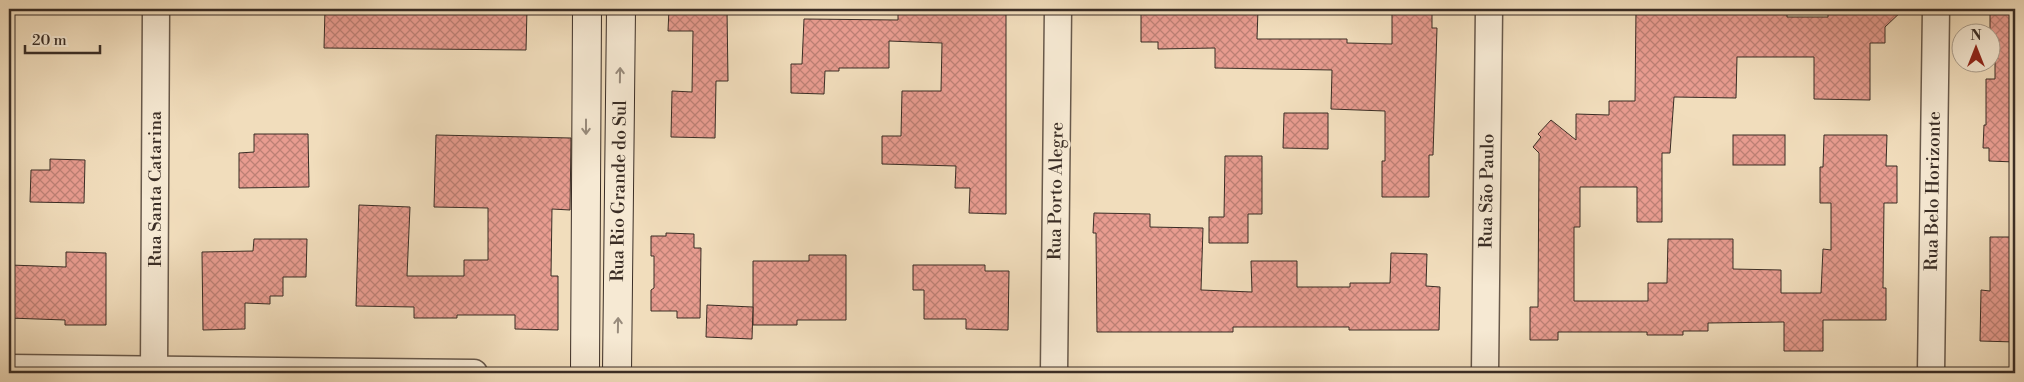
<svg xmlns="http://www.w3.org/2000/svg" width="2024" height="382" viewBox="0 0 2024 382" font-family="'Libre Bodoni',serif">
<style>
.building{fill:url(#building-cross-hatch);stroke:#3a2d25}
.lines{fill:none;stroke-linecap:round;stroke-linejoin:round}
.street-casing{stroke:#68594b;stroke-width:29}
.secondary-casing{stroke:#3a2d25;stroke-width:30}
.street{stroke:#f6e9d3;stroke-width:26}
.secondary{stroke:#f6e9d3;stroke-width:28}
.oneway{stroke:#988b7c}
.labels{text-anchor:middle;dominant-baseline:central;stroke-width:5;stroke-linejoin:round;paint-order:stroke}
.street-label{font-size:18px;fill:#3a2d25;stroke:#f6e9d3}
</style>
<defs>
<pattern id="building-cross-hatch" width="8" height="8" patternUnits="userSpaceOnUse" patternTransform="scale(1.25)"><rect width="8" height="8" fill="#e89c90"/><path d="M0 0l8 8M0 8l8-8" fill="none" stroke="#bd8075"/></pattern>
</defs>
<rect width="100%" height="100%" fill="#f1ddbc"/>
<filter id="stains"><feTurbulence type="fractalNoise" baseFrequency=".004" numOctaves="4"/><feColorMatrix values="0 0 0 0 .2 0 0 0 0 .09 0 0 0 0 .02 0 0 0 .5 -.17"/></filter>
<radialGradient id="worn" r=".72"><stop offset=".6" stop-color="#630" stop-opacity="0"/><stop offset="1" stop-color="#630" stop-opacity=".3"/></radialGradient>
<!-- building -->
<g class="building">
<path d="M325 9H527L526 50 324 48Z"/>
<path d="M669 9H727L728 81H716L715 138 671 137 672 91 692 92 693 31H668Z"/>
<path d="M898 9H1006V214L969 213 970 188H955L956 166 882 164V136H901L902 91H941L942 43 889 41V68H839V71H825L824 94 791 93V64H802L804 19 898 20Z"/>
<path d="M1141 9H1258L1257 39H1347V43L1392 44V9H1432V28H1437L1433 155H1429V197H1382V161H1385V111L1331 109 1332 70 1215 68V48L1158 49V42H1141Z"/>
<path d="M1636 9 1787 10V17H1828V9H1904L1885 27V43H1870V100L1814 99V57H1737L1736 98 1674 97 1670 153H1662V222H1637V187H1580V227H1574V301H1648V283H1667L1668 239H1733V269L1781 270V293H1821L1823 249 1831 250V203H1820V167H1823L1824 135H1887L1886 166H1897V203H1884L1883 288H1886V320H1823V351H1784V322L1708 323V331H1683V335H1647V332H1558V340H1530V307H1538L1539 153 1533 147 1541 137 1538 134 1551 120 1576 140V114L1609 115V101H1635Z"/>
<path d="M1990 9H2015V162L1989 161V148H1983L1984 125H1986V79H1995V37H1992V32H1990Z"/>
<path d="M1284 113H1328V149L1283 148Z"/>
<path d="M254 134H308L309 187 239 188V153L254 152Z"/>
<path d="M436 135 571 138 570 210 552 209 551 276H558V330L515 329V315H457V318H414V307L356 306 359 205 410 207 407 276H464V260H488V208L434 207Z"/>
<rect x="1733" y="135" width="52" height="30"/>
<path d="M1225 156H1262V214H1248V243H1209V217H1224Z"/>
<path d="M50 159 85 160 84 203 30 202 31 170H50Z"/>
<path d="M1094 213 1150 214V227L1203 228 1201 290 1252 292 1251 261H1297V287H1350V283H1390L1391 253 1427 254 1426 286 1440 287 1439 330H1349V327H1233V332H1097L1096 233H1093Z"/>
<path d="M666 233 694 234V248H701L700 318H677V311H651V290L654 288V256H651V236H666Z"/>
<path d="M1990 237H2015V342L1980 341 1981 290 1990 291Z"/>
<path d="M254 239H307L306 277H283V296H270V304L245 303V329L203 330 202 252 253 251Z"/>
<path d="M66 252 106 253V325H65V320L9 318 10 265 66 267Z"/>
<path d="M809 255H846V320H797V325H753V261H809Z"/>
<path d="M913 265H985V271H1009L1008 330 966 329V319H924V290H913Z"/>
<path d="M707 305 753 307 752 339 706 337Z"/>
</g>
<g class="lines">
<!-- street casing -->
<g class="street-casing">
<g id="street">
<path d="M9 368 474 373"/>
<path d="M154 370 156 9"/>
<path d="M1054 373 1058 9"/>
<path d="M1485 373 1489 9"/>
<path d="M1931 373 1936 9"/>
</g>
</g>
<!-- secondary casing -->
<g class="secondary-casing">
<g id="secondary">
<path d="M585 373 587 9"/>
<path d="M617 373 621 9"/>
</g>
</g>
<!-- street -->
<use href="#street" class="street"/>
<!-- secondary -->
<use href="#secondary" class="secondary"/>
</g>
<!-- one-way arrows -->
<defs><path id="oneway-shaft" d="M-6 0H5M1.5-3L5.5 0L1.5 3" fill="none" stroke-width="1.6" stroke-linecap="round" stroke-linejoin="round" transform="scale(1.25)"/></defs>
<g class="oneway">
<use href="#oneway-shaft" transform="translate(620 75) rotate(-89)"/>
<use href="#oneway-shaft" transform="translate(586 127) rotate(90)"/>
<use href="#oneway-shaft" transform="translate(618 325) rotate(-89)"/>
</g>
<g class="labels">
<!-- street labels -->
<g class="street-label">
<text transform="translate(155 189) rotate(-90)">Rua Santa Catarina</text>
<text transform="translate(619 191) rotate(-89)">Rua Rio Grande do Sul</text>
<text transform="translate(1056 191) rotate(-89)">Rua Porto Alegre</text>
<text transform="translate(1487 191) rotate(-89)">Rua São Paulo</text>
<text transform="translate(1933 191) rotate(-89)">Rua Belo Horizonte</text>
</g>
</g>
<!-- margin -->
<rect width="2024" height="382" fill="none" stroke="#f1ddbc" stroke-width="30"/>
<rect x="10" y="10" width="2004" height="362" fill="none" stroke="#3a2d25" stroke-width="2.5"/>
<rect x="15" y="15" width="1994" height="352" fill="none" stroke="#3a2d25"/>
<!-- north arrow -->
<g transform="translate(1976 48)"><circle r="24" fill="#f6e9d3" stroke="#ab9e8d"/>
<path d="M0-4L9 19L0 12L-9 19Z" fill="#8f2418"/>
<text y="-8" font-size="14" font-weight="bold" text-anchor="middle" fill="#3a2d25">N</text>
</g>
<!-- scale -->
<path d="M25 45v8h75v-8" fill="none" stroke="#3a2d25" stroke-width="2.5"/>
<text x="32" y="45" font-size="15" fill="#3a2d25" stroke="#f6e9d3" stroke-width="4" paint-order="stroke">20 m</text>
<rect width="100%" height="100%" filter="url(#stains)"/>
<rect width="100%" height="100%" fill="url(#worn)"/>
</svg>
